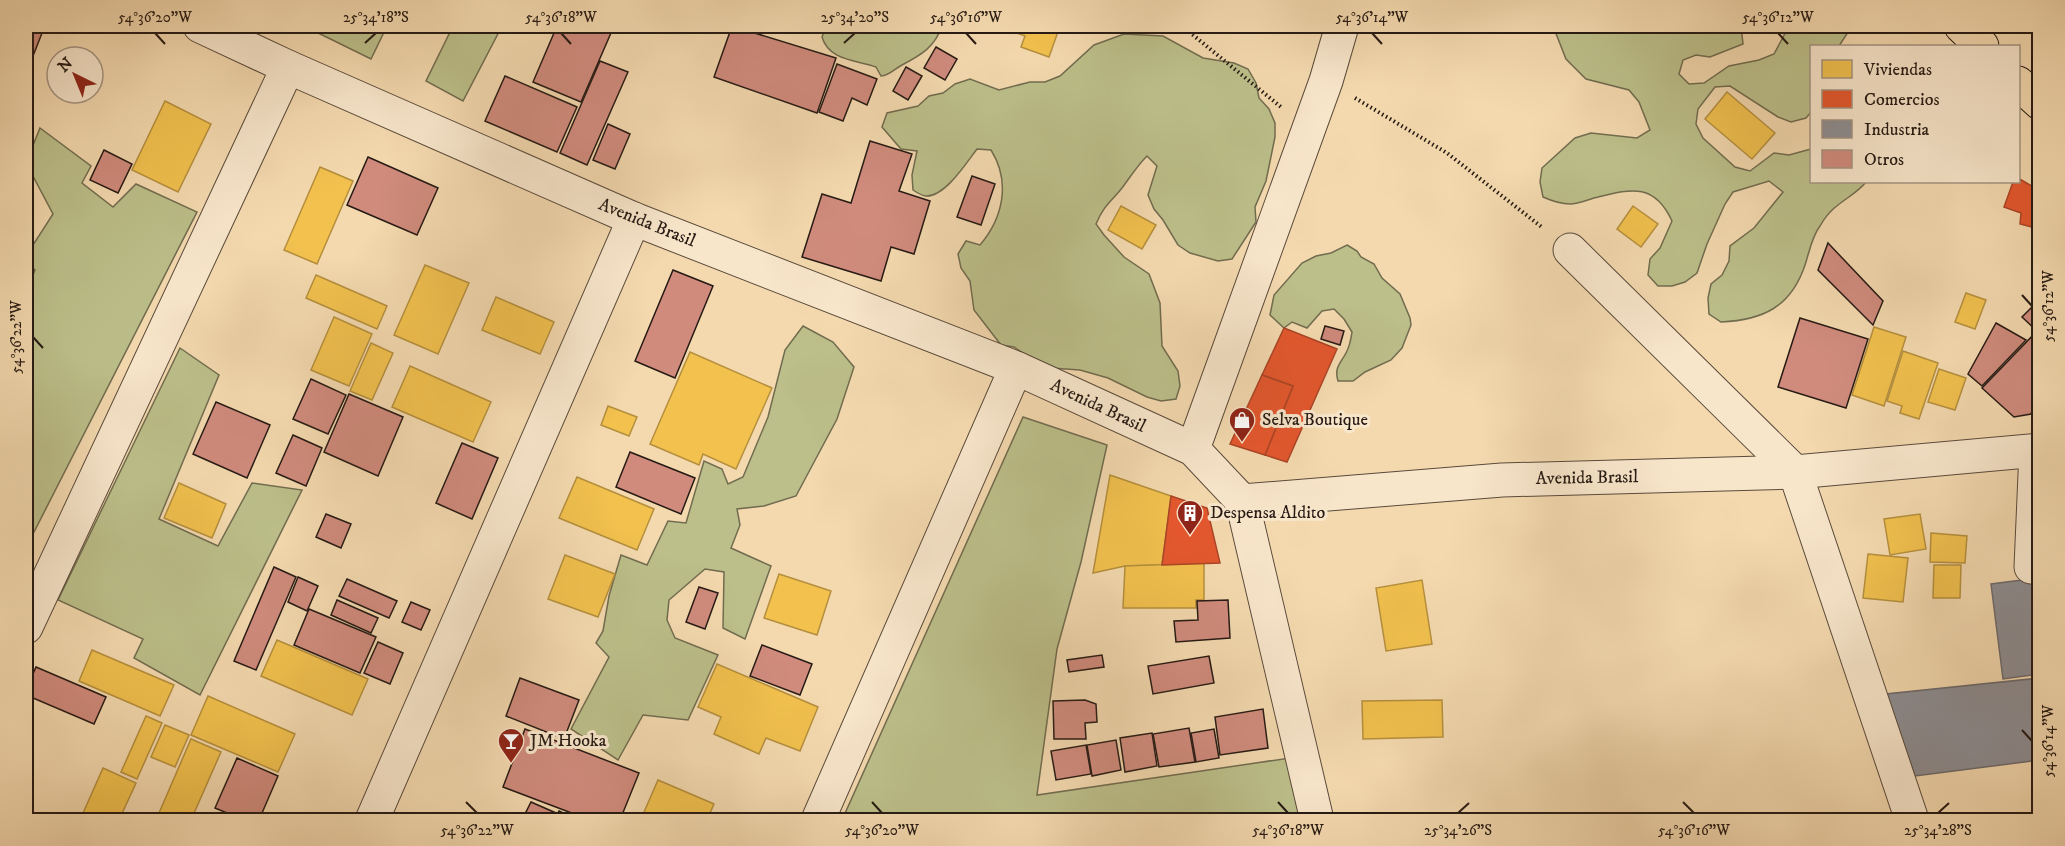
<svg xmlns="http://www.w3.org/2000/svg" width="2065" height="846" viewBox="0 0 2065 846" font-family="'IM FELL DW Pica',serif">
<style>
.green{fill:#bcbf8a;stroke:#716c4f;stroke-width:1.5}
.homes{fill:#f2c14e;stroke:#b58f3d;stroke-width:1.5}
.shops{fill:#e4572e;stroke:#ab4526;stroke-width:1.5}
.industry{fill:#8d8d92;stroke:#6e6a6c;stroke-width:1.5}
.building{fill:#d08b7d;stroke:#261a14;stroke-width:1.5}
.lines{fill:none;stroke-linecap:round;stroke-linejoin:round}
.minor-casing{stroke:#5a4a3b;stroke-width:35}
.major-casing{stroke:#261a14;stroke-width:35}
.path{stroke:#261a14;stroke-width:4;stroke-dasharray:1.5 3;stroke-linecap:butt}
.minor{stroke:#f8e6cb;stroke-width:33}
.major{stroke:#f4d9af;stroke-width:33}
.ticks{fill:none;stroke:#261a14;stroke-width:2}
.labels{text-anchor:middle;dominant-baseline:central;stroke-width:6;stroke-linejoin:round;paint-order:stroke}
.street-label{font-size:18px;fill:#261a14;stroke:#f8e6cb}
.poi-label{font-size:18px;fill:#261a14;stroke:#f8e6cb;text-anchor:start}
.neatline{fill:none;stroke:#261a14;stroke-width:2}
.ticks-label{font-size:15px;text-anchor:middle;fill:#261a14}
</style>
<rect width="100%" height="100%" fill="#f4d9af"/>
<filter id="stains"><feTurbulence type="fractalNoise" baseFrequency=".00333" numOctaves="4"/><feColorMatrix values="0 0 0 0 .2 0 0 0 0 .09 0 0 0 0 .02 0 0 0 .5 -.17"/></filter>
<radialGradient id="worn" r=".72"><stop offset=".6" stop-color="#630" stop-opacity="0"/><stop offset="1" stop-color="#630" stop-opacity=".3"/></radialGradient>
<!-- green -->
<g class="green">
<path d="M304 26H387L371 59Z"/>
<path d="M453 26H502L463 101 426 81Z"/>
<path d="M844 26H942C935 47 921 55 902 65 894 69 890 75 881 76L876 67C857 60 829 61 822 37L825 30 841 28Z"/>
<path d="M1553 26H1741L1743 44 1710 57 1696 55 1683 60 1679 74 1689 84 1704 83 1729 66 1759 60 1774 54 1789 26H1852L1839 46H1812L1811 112 1806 118 1791 122 1778 117 1730 86 1715 87 1698 109 1696 124 1703 138 1735 167 1750 171 1774 153 1789 155 1811 149 1812 182H1866C1858 192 1848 197 1838 205 1831 210 1824 219 1820 226 1812 236 1809 253 1805 265 1791 307 1763 320 1721 322L1709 314 1708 298 1711 284 1722 275 1729 261 1730 246 1754 228 1783 192 1769 181 1733 192 1725 204 1707 244 1697 273 1685 282 1672 286H1658L1648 275 1650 259 1660 248 1672 221C1655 184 1633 188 1598 197 1589 199 1579 204 1570 204 1560 204 1552 201 1543 197L1540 182 1542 168 1575 138 1591 133 1637 138 1650 130 1639 102 1629 90 1586 79 1566 59Z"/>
<path d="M1124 34 1163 36 1203 58 1234 63 1248 69 1256 83 1259 98 1269 109 1275 123V137L1266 181 1255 207 1256 222 1232 259 1218 261 1190 253 1178 245 1163 220 1154 209 1148 195 1157 166 1147 156C1137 166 1131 176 1122 188 1111 202 1104 205 1096 224L1104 235 1124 257 1149 274 1160 303 1162 346 1178 371 1180 386 1176 399 1161 401 1147 397 1108 378 1080 370 1051 368 1038 363 1014 347 1001 345 974 310 970 281 961 268 958 254 966 241 980 245C1003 218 1011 182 991 150L977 149C967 162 945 197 926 196 922 196 916 192 913 190L912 175 917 151 901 149 882 127 887 113 918 106 929 96 943 93 955 84 970 79 999 90 1030 82H1045L1060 76 1094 45Z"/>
<path d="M40 128 91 166 82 183 113 207 136 184 197 212 33 534 26 530V292L35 270 26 262V256L53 214 26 163Z"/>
<path d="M1347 245 1357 251 1361 257 1374 264 1382 278 1400 294 1410 318 1411 325 1402 348 1391 360 1365 372 1353 381H1338C1334 368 1340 364 1346 353 1350 346 1351 339 1352 332L1344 319 1334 309 1322 311 1307 328 1292 322 1284 328 1270 315 1274 295 1302 263 1316 256 1331 253Z"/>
<path d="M803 326 833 342 854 367 837 419 796 496 764 506 737 509 740 525 731 548 771 566 745 639 723 628 724 572 705 569 669 600 667 620 675 638 718 655 688 720 643 715 618 760 571 729 609 657 596 643 603 631 609 596 621 555 647 565 668 521 686 523 704 461 722 469 728 484 743 477 768 417 785 350Z"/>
<path d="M180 348 219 375 159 519 218 546 252 483 302 490 200 695 134 658 143 639 58 600Z"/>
<path d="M1023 417 1107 445 1081 562 1057 649 1037 795 1290 758 1302 820H842Z"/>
</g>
<!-- homes -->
<g class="homes">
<path d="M1010 26H1060L1049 57 1021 47 1025 36 1008 30Z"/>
<path d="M1727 92 1775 133 1752 159 1705 119Z"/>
<path d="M165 101 211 124 178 192 132 170Z"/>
<path d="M320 167 353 181 317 264 284 250Z"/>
<path d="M1121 206 1156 225 1142 249 1108 230Z"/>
<path d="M1633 206 1658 224 1641 247 1617 229Z"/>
<path d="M425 265 469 283 438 354 394 335Z"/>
<path d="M316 275 387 306 377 329 306 298Z"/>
<path d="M1966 293 1986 300 1975 329 1955 322Z"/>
<path d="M496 297 554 322 540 354 482 330Z"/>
<path d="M334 317 372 334 349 386 311 370Z"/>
<path d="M1874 327 1906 337 1884 406 1852 395Z"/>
<path d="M371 343 393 353 372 400 350 391Z"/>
<path d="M1903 351 1938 363 1919 419 1900 413 1902 406 1887 401Z"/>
<path d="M690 352 772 388 736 469 703 454 699 465 650 444Z"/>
<path d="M410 366 491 402 473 442 392 407Z"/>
<path d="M1939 369 1966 378 1955 410 1928 402Z"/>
<path d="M608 406 637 417 629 436 601 425Z"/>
<path d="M1110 475 1171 496 1162 565 1125 566 1093 573Z"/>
<path d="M577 477 654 509 637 550 559 518Z"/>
<path d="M179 483 226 504 212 538 164 518Z"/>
<path d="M1920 514 1926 549 1890 555 1884 519Z"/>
<path d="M1931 533 1967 536 1965 563 1930 562Z"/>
<path d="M1868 554 1908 558 1903 602 1863 598Z"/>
<path d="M565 555 615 574 598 617 548 599Z"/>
<path d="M1204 563V600H1196V608H1123L1125 566Z"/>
<path d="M1934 565H1961L1960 598H1933Z"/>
<path d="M779 574 831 591 817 635 764 618Z"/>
<path d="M1422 580 1432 644 1386 651 1376 588Z"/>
<path d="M277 640 368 679 352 715 261 676Z"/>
<path d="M92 650 174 685 160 716 79 681Z"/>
<path d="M717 664 818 707 800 751 766 738 759 754 714 734 721 717 698 707Z"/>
<path d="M208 696 295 734 278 772 191 735Z"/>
<path d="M1442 700 1443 737 1363 739 1362 701Z"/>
<path d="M146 716 162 723 137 779 121 772Z"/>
<path d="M165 725 189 735 175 767 151 757Z"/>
<path d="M191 739 221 752 191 820H156Z"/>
<path d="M103 768 136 783 119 820H80Z"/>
<path d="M658 780 714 804 707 820H645L641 819Z"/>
</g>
<!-- shops -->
<g class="shops">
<path d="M2018 178 2040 191V219L2035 217 2032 227 2020 224 2021 213 2004 207 2013 182H2018Z"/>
<path d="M1284 328 1337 349 1287 462 1265 455 1293 386 1262 375Z"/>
<path d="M1262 375 1293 386 1265 455 1230 444Z"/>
<path d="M1171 496 1207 508 1220 563 1162 565Z"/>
</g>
<!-- industry -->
<g class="industry">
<path d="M2037 578 2040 598V674L2003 679 1991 584Z"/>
<path d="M2040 678V760L1915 776 1886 694Z"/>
</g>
<!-- building -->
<g class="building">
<path d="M27 26 44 28 33 56 26 53Z"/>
<path d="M557 26H614L581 102 533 82Z"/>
<path d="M732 26 836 58 817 113 714 77Z"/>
<path d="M936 47 957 59 945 80 924 68Z"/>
<path d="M600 61 628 72 587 165 560 153Z"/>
<path d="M837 64 877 79 867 105 852 98 843 121 819 112Z"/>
<path d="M906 67 922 76 908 100 893 91Z"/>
<path d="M505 76 577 107 557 152 485 121Z"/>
<path d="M608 124 630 134 615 169 593 160Z"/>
<path d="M870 141 912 154 899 191 930 201 914 254 891 247 881 281 802 257 822 194 851 203Z"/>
<path d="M104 150 132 164 118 193 90 180Z"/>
<path d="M368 157 438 188 417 235 347 205Z"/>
<path d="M972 176 995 184 981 225 957 217Z"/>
<path d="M1828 243 1883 301 1873 325 1818 270Z"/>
<path d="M673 270 713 286 675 378 635 361Z"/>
<path d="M2040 299V388L2031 414 2014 417 1982 388 2037 331 2022 317Z"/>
<path d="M1800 318 1868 339 1846 408 1778 387Z"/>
<path d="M1996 323 2026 340 1982 386 1968 374Z"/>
<path d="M1325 326 1344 331 1340 345 1321 339Z"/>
<path d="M311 379 346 395 328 434 293 419Z"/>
<path d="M349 394 403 417 378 476 324 452Z"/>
<path d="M216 402 270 425 247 478 193 454Z"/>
<path d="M293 435 322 448 306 486 276 473Z"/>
<path d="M462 443 498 458 472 519 436 503Z"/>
<path d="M630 452 695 478 681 514 616 487Z"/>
<path d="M326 514 351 524 341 548 316 537Z"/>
<path d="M274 567 296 577 256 670 234 661Z"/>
<path d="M298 577 318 586 307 611 288 602Z"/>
<path d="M347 579 397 601 389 618 339 596Z"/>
<path d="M699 587 718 593 705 629 686 622Z"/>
<path d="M337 600 378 618 371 633 331 615Z"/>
<path d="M1228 600 1230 638 1176 642 1174 621 1198 620 1197 601Z"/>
<path d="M411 602 430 610 421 630 402 622Z"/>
<path d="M309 609 376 637 360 673 294 645Z"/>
<path d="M378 642 403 653 390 684 364 673Z"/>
<path d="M762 645 812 664 800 695 750 676Z"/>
<path d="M1102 655 1104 667 1069 672 1067 660Z"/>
<path d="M1209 656 1214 683 1153 694 1148 666Z"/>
<path d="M36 667 106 697 94 724 26 695V690Z"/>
<path d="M520 678 579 700 564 739 506 716Z"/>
<path d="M1085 700 1096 704 1097 722 1085 723 1086 739H1054L1053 701Z"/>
<path d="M1263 709 1268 748 1220 755 1215 717Z"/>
<path d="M1189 728 1195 762 1159 767 1153 734Z"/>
<path d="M525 729 639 773 620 820H590L503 787Z"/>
<path d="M1214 729 1219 758 1196 762 1191 733Z"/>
<path d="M1152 733 1157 766 1125 772 1120 738Z"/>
<path d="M1116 740 1121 770 1092 776 1087 745Z"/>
<path d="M1086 745 1091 774 1056 780 1051 751Z"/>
<path d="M237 758 278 776 259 820H244L215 808Z"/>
<path d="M531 802 556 813 553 820H522Z"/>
<path d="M559 811 578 820H555Z"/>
</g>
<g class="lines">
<!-- minor casing -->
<g class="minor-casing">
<g id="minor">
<path d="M200 26 288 67 634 219 1016 368 1193 449 1242 501 1502 480 1795 472 2040 450"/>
<path d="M1570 250 1795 472 1912 820"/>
<path d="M1193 449 1326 81 1342 26"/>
<path d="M1242 501 1317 820"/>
<path d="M2031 567 2036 451"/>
<path d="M26 627 288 67"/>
<path d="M372 820 634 219"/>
<path d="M818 820 1016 368"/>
</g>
</g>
<!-- major casing -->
<g class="major-casing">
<g id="major">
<path d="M1961 26 1982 46"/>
<path d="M2018 83 2040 103"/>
</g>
</g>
<!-- path -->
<g class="path">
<path d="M1182 26 1281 107"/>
<path d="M1355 98 1447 153 1543 228"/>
</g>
<!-- minor -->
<use href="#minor" class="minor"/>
<!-- major -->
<use href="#major" class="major"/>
</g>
<!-- ticks -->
<path class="ticks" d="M155 33 165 44M561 33 571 44M966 33 976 44M1372 33 1382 44M1778 33 1788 44M365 43 376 33M844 43 855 33M2022 295 2032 306M33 337 43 348M2022 730 2032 741M466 802 477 813M872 802 882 813M1278 802 1288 813M1683 802 1694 813M1458 813 1469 803M1938 813 1949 803"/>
<!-- icons -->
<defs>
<g id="shop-pin" transform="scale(1.35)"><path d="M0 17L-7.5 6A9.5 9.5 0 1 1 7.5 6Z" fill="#8f2418" stroke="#f8e6cb"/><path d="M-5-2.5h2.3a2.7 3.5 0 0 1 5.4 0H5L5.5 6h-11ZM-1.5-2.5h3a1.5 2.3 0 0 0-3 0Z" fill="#fff"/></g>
<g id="building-pin" transform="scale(1.35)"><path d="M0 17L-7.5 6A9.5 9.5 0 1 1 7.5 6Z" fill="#8f2418" stroke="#f8e6cb"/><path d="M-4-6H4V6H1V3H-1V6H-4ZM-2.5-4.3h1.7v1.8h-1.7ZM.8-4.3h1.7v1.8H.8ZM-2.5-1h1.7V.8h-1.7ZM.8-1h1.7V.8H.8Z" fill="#fff"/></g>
<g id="bar-pin" transform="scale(1.35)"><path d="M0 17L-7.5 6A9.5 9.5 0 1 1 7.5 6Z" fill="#8f2418" stroke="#f8e6cb"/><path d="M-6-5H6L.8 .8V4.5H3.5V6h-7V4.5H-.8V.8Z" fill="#fff"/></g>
</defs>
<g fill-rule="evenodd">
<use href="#shop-pin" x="1242" y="420"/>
<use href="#building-pin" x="1190" y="513"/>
<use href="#bar-pin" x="511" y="741"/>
</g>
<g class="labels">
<!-- street labels -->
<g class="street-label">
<text transform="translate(647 223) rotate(22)">Avenida Brasil</text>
<text transform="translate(1098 406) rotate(25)">Avenida Brasil</text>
<text transform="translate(1587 478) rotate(-1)">Avenida Brasil</text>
</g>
<!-- poi labels -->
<g class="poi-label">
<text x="1262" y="420">Selva Boutique</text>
<text x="1210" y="513">Despensa Aldito</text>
<text x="530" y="741">JM Hooka</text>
</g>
</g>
<!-- margin -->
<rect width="2065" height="846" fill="none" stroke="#f4d9af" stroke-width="66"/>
<!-- legend -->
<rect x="1810" y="45" width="210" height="138" fill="#f8e6cb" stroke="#a49482" stroke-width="1.5"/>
<rect x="1822" y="60" width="30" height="18" fill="#f2c14e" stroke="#a49482" stroke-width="1.5"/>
<text x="1864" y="75" font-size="18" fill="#261a14">Viviendas</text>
<rect x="1822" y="90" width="30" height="18" fill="#e4572e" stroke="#a49482" stroke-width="1.5"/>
<text x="1864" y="105" font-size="18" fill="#261a14">Comercios</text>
<rect x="1822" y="120" width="30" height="18" fill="#8d8d92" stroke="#a49482" stroke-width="1.5"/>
<text x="1864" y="135" font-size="18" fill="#261a14">Industria</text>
<rect x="1822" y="150" width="30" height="18" fill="#d08b7d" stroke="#a49482" stroke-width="1.5"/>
<text x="1864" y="165" font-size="18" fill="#261a14">Otros</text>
<!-- north arrow -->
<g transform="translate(75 75) rotate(317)"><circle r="28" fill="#f8e6cb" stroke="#a49482" stroke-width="1.5"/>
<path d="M0-4.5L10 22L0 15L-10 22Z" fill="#8f2418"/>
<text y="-9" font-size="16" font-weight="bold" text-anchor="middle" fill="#261a14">N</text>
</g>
<rect x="33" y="33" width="1999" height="780" class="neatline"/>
<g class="ticks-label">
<text x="155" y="22">54°36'20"W</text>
<text x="376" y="22">25°34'18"S</text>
<text x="561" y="22">54°36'18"W</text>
<text x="855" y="22">25°34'20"S</text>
<text x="966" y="22">54°36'16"W</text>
<text x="1372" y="22">54°36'14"W</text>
<text x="1778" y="22">54°36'12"W</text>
<text transform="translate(2048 306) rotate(-90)" y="5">54°36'12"W</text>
<text transform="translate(16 337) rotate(-90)" y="5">54°36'22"W</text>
<text transform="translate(2048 741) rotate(-90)" y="5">54°36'14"W</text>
<text x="477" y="835">54°36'22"W</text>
<text x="882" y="835">54°36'20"W</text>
<text x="1288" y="835">54°36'18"W</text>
<text x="1458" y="835">25°34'26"S</text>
<text x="1694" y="835">54°36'16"W</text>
<text x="1938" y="835">25°34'28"S</text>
</g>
<rect width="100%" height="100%" filter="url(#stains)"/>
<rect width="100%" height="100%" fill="url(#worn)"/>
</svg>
